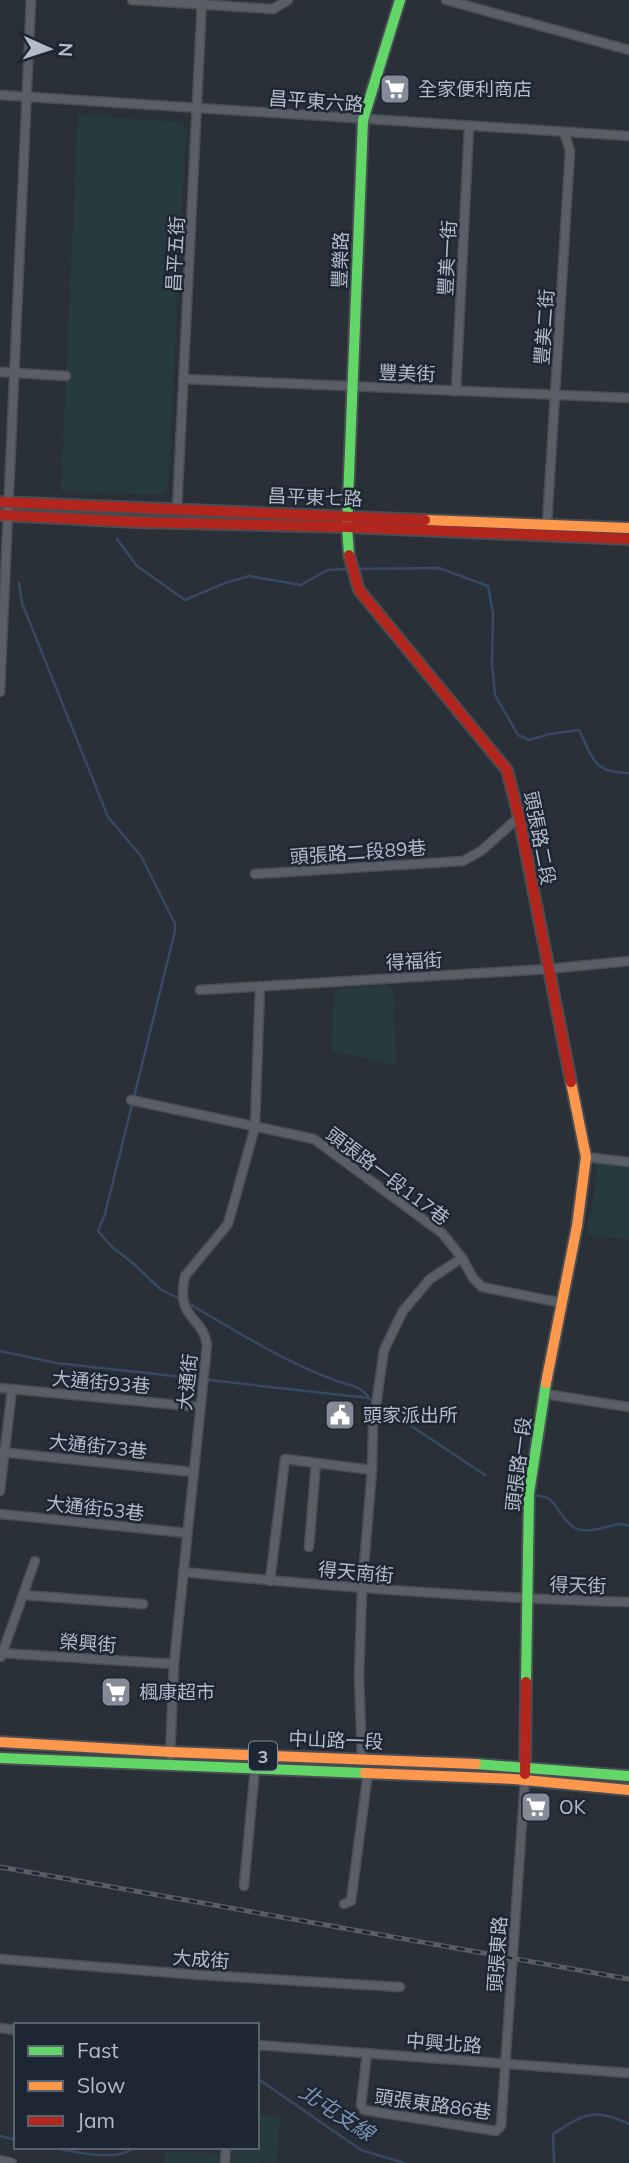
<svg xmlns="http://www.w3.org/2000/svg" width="629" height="2163" viewBox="0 0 629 2163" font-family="Mulish,'Noto Sans TC',sans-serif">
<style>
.green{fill:#273a3e}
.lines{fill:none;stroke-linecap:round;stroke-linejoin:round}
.stream{stroke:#384963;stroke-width:2.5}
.street-casing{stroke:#484c53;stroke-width:11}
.fast-casing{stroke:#484c53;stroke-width:14}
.slow-casing{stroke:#484c53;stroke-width:14}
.jam-casing{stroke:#484c53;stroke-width:14}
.street{stroke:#5a5e66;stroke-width:8}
.fast{stroke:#63d668;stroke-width:10}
.slow{stroke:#ff974d;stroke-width:10}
.jam{stroke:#b3261e;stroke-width:10}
.rail-casing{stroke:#595d64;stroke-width:5}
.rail{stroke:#1d2633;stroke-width:2.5;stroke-dasharray:8;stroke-linecap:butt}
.labels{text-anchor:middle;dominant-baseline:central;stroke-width:5;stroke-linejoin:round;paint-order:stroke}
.shield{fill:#1d2633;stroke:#878f9c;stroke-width:2}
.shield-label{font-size:18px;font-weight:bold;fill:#b4bcc9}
.poi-label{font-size:19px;fill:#b4bcc9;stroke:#1d2633;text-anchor:start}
.street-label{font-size:19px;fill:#b4bcc9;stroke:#1d2633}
.water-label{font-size:21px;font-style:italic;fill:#7c92b1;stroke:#1d2633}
</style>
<rect width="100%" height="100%" fill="#2a3038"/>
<!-- green -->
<g class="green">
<path d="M78 115 181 122 186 128 168 489 162 495 61 491Z"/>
<path d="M387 985 393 990 396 1065 332 1051 334 993 339 989Z"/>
<path d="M599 1161 629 1166V1240L587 1234Z"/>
<path d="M257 2115 280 2116 277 2162 232 2163 233 2147H257Z"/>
<path d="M166 2152 221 2153 220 2163H164Z"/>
</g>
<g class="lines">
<!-- stream -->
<g class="stream">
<path d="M117 539 137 566 185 600 225 583 249 576 301 585 327 570 350 569"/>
<path d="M356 569 439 568 488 586 493 613 492 664 495 695 518 735 529 740 550 734 579 730C593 758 593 773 629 773"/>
<path d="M19 583 22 603 108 817 141 856 175 924V931L105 1214 98 1231 111 1246 134 1264 160 1289 182 1300"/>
<path d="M188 1303C236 1331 284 1362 337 1381 351 1386 360 1385 369 1398"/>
<path d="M0 1351 56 1363 369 1398 485 1475"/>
<path d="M533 1495C537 1496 545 1496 549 1499 559 1506 562 1521 575 1528 593 1537 614 1519 629 1526"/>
<path d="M257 2078 361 2150 404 2163"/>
<path d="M0 2136 16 2140"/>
<path d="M50 2147C74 2152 119 2163 134 2147"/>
<path d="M554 2163 553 2134C584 2114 593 2107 629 2124"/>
</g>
<!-- street casing -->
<g class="street-casing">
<g id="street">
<path d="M132 0 273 9 288 0"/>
<path d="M446 0 629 50"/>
<path d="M0 95 629 136"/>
<path d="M0 372 66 376"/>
<path d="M183 379 629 398"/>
<path d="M456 391 469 126"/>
<path d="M177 509 202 0"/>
<path d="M547 524 570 151 564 132"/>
<path d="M0 692 31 0"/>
<path d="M255 874 463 861 481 851 519 817"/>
<path d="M200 990 548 969 629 961"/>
<path d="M131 1100 314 1139 442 1233 462 1258 473 1278 482 1287 562 1303"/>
<path d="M586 1157 629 1162"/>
<path d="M0 1388 200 1407"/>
<path d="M545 1394 629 1407"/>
<path d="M0 1452 193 1472"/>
<path d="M0 1491 12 1389"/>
<path d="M0 1514 187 1533"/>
<path d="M309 1547 316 1463"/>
<path d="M183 1572C332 1587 480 1598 629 1602"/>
<path d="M270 1581 285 1459 372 1470"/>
<path d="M23 1595 143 1604"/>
<path d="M0 1653 174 1664"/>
<path d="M1 1657 35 1561"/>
<path d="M170 1756 174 1664 207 1345C202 1314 175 1320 185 1276L228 1224 255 1127 260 986"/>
<path d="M362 1759 359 1676 362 1589 372 1470 373 1426 384 1350 403 1311 430 1279 462 1258"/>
<path d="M244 1886 255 1768"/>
<path d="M344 1904 351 1901 368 1772"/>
<path d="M0 1959 200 1975 400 1987"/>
<path d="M0 2028 16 2030"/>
<path d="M257 2045 629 2073"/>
<path d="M367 2053 361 2105 364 2110 496 2131 501 2126 525 1779"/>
<path d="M0 2160 12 2163"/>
<path d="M225 2163 226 2147"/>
</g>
</g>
<!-- fast casing -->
<g class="fast-casing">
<g id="fast">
<path d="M349 555 347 527 363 120 400 0"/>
<path d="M526 1682 529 1493 546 1383"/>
<path d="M0 1758 365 1773"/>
<path d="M476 1764 629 1776"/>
</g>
</g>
<!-- slow casing -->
<g class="slow-casing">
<g id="slow">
<path d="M425 520 629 528"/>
<path d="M546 1383 577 1226 586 1157 571 1082"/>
<path d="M0 1742 170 1752 476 1764"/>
<path d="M365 1773 514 1779 629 1790"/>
</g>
</g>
<!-- jam casing -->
<g class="jam-casing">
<g id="jam">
<path d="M0 502 425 520"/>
<path d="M0 515 136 522 347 527 629 539"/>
<path d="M349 555 359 590 507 770 519 817 571 1082"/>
<path d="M525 1774 526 1682"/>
</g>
</g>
<!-- street -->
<use href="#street" class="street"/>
<!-- fast -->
<use href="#fast" class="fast"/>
<!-- slow -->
<use href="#slow" class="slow"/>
<!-- jam -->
<use href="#jam" class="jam"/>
<!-- rail casing -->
<g class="rail-casing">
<path id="rail" d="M0 1867 629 1979"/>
</g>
<!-- rail -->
<use href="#rail" class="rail"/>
</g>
<!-- icons -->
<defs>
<g id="supermarket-square" transform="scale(1.575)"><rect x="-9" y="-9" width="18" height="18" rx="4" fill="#848b96" stroke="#1d2633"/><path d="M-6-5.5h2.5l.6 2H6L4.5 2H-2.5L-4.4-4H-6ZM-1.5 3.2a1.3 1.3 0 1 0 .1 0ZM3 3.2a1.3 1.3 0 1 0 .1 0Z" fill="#fff"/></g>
<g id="civic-square" transform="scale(1.575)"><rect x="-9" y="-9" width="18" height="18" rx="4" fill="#848b96" stroke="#1d2633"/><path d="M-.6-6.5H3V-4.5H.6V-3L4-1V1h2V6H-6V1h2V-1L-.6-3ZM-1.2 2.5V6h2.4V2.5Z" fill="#fff"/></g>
</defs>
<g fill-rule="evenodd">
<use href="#supermarket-square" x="395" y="89"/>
<use href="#civic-square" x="340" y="1415"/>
<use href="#supermarket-square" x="116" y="1692"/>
<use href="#supermarket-square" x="536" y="1807"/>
</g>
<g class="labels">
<!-- shield labels -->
<rect class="shield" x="249" y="1741.5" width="28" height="29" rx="5"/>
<g class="shield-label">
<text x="263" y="1756">3</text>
</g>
<!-- poi labels -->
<g class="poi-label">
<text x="418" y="89">全家便利商店</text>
<text x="363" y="1415">頭家派出所</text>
<text x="139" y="1692">楓康超市</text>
<text x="559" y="1807">OK</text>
</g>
<!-- street labels -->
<g class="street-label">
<text transform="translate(316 101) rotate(4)">昌平東六路</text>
<text transform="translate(175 254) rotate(-87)">昌平五街</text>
<text transform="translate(447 258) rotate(-87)">豐美一街</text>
<text transform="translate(340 260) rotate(-88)">豐樂路</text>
<text transform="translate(544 327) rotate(-86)">豐美二街</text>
<text transform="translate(407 373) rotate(2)">豐美街</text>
<text transform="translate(315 497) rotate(2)">昌平東七路</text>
<text transform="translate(540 838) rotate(79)">頭張路二段</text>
<text transform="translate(358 852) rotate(-4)">頭張路二段89巷</text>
<text transform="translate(414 961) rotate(-3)">得福街</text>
<text transform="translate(388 1176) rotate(37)">頭張路一段117巷</text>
<text transform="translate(101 1382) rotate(5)">大通街93巷</text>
<text transform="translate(187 1382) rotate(-84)">大通街</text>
<text transform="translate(98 1446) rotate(6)">大通街73巷</text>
<text transform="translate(518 1464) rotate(-83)">頭張路一段</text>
<text transform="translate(95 1508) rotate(6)">大通街53巷</text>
<text transform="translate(356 1572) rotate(5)">得天南街</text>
<text transform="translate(578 1585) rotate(2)">得天街</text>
<text transform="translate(88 1643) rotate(4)">榮興街</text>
<text transform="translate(336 1740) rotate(2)">中山路一段</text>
<text transform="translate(497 1954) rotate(-86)">頭張東路</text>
<text transform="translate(201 1959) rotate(4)">大成街</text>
<text transform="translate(444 2043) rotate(4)">中興北路</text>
<text transform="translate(433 2104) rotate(8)">頭張東路86巷</text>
</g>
<!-- water labels -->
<g class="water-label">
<text transform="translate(337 2112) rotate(33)">北屯支線</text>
</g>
</g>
<!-- legend -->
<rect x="14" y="2023" width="245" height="126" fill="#1d2633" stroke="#59626f" stroke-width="2"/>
<rect x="28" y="2046" width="35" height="10" fill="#63d668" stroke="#59626f" stroke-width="2"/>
<text x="77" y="2058" font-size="21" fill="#b4bcc9">Fast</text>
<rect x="28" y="2081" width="35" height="10" fill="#ff974d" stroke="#59626f" stroke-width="2"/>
<text x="77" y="2093" font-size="21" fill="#b4bcc9">Slow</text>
<rect x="28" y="2116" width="35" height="10" fill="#b3261e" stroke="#59626f" stroke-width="2"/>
<text x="77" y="2128" font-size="21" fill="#b4bcc9">Jam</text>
<!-- north arrow -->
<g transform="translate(49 49) rotate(93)" stroke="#1d2633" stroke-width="5" paint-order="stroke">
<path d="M0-5L12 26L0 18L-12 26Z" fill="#b4bcc9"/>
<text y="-10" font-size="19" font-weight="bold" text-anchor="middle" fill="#b4bcc9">N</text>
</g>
</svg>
